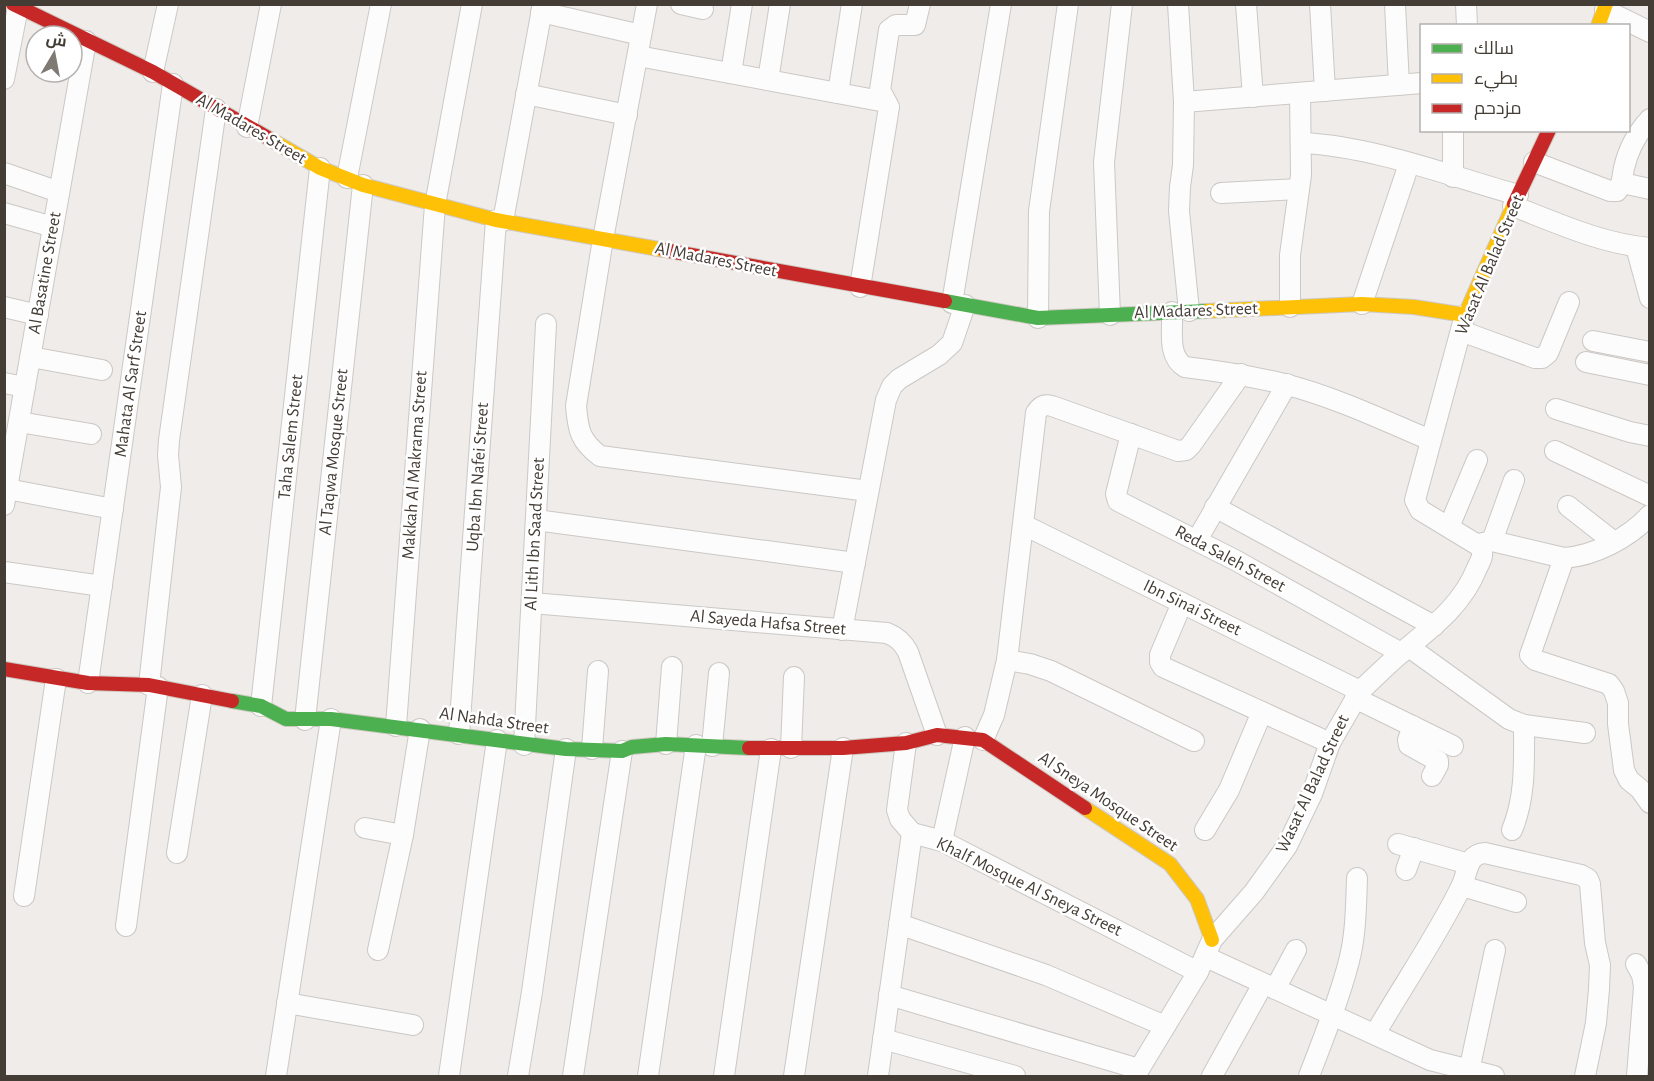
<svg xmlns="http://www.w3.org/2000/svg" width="1654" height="1081" viewBox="0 0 1654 1081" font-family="'Alegreya Sans',Cairo,sans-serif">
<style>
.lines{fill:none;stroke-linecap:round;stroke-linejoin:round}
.street-casing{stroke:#cbc8c5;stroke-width:22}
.fast-casing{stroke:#cec8c0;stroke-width:16}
.slow-casing{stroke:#cec8c0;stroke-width:16}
.jam-casing{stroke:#cec8c0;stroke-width:16}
.street{stroke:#fdfcfc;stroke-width:20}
.fast{stroke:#4caf50;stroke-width:14}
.slow{stroke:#ffc107;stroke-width:14}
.jam{stroke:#c62828;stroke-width:14}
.labels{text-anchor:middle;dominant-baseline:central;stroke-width:5;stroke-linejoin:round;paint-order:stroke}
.street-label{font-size:18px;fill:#443d36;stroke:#fff}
</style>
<rect width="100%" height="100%" fill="#efece9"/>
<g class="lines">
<!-- street casing -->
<g class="street-casing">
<g id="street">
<path d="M647 4 603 239 576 406C578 430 580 441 600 456L868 491"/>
<path d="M681 4 703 9"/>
<path d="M1178 4 1184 102 1183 165 1180 187 1179 211 1189 311"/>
<path d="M1246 4 1253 97"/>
<path d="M1320 4 1325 91"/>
<path d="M1395 4 1399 85"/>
<path d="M1466 4 1467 26"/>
<path d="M1605 10 1650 32"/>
<path d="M541 12 641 35"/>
<path d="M638 56 886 102"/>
<path d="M153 72 168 4"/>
<path d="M731 73 742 4"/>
<path d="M4 79 18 7"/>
<path d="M768 80 780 4"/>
<path d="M838 93 852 4"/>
<path d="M526 94 627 115"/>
<path d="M1184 102 1422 83"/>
<path d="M247 127 271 4"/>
<path d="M1453 130V177"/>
<path d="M1302 143C1372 146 1450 176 1518 195"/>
<path d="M1534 162 1610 191H1617C1623 184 1622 177 1624 168 1628 150 1638 132 1650 119"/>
<path d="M4 173 59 192"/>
<path d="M347 178 381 4"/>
<path d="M1622 183 1650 189"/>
<path d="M1221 193 1299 189"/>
<path d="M1513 206C1557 223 1602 244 1650 248"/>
<path d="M4 213 53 227"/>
<path d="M503 221 543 4"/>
<path d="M1636 247 1650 298"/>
<path d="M860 287 889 107 880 90 889 30 896 25H915L920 4"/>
<path d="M952 303 1001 4"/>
<path d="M1362 304 1409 164"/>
<path d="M4 307 38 315"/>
<path d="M1290 307V255L1301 175 1300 93"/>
<path d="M1172 312C1173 331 1167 356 1185 367 1218 371 1251 376 1284 384 1335 397 1383 420 1430 440"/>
<path d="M1110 315 1104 162 1122 4"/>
<path d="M1038 318 1039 211 1068 4"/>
<path d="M1461 331 1535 358H1542L1548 353 1569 302"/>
<path d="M1593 341 1650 352"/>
<path d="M31 357 102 370"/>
<path d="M1586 362 1650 375"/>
<path d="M4 383 25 387"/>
<path d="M1556 409 1630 432 1650 436"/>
<path d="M19 422 91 434"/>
<path d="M1131 434 1116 494 1118 501 1235 560 1401 653"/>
<path d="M1555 451 1650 496"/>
<path d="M7 489 113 509"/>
<path d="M4 505 86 41"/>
<path d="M1568 506 1614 542"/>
<path d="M1215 507 1434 626"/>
<path d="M536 520 855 563"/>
<path d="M1024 525 1360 691"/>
<path d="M1449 527 1477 460"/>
<path d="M1197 540 1287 384"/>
<path d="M1492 541 1514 480"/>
<path d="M1479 544 1492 541 1564 558C1594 556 1629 538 1650 515"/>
<path d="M1564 558 1530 655 1535 660 1609 684 1614 691 1618 703V724L1624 770 1629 780 1640 789 1650 803"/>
<path d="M4 572 102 586"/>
<path d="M532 603 887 633C897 637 903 642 908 652L937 735"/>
<path d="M1182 603 1160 655V662L1163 667 1330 743"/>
<path d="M842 630 886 400 892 386 899 379 939 355 952 343 965 305"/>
<path d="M1409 647 1509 719 1524 725 1585 733"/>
<path d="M1007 660 1030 664 1051 671 1194 741"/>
<path d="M88 683 173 84"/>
<path d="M149 685 171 487 168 455 169 440 216 109"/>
<path d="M1355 698 1453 746"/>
<path d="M261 706 320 168"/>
<path d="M305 720 363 185"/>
<path d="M396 726 435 205 472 4"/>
<path d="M1413 726 1408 740 1409 745 1438 761V765L1432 776"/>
<path d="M459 734 496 220"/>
<path d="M983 740 994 715 1007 660 1036 413C1040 406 1045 404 1052 406L1178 451 1186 450 1191 445 1241 374"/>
<path d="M906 743 897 810 900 819 912 833 942 841 1198 972"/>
<path d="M666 744 672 667"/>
<path d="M524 745 546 324"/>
<path d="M712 746 719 673"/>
<path d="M791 748 794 677"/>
<path d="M592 749 598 671"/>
<path d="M365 828 403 835"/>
<path d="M1205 830 1229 790 1262 712"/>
<path d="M1512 830C1526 796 1524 761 1524 725"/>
<path d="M942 841 965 737"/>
<path d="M1398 844 1469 864"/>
<path d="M177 853 202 695"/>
<path d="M1406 870 1414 848"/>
<path d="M1462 886 1516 902"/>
<path d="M24 896 56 679"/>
<path d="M899 924 1046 975 1165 1026"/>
<path d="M126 926 158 687"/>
<path d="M378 950 403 835 420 729"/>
<path d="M1206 957 1430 1060 1494 1076"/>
<path d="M1636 964 1642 975 1644 987 1637 1076"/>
<path d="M1275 989 1296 950"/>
<path d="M889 995 1139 1069"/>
<path d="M287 1003 413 1025"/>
<path d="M1375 1034C1403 985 1436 938 1461 887 1468 874 1466 854 1485 853L1581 875 1588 879 1590 884 1595 943 1600 965 1599 989 1596 1023 1585 1076"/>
<path d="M883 1039 1015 1076"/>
<path d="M1469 1071 1495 950"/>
<path d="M276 1076 331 719"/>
<path d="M449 1076 497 740"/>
<path d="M518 1076 532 992 566 749"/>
<path d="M573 1076 622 751"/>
<path d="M648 1076 696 745"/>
<path d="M724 1076 771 749"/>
<path d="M794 1076 843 748"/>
<path d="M878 1076 912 833"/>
<path d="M1135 1076 1198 972 1212 940 1254 892 1287 846 1312 794 1330 743 1360 691C1374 678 1387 665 1401 653 1431 628 1462 606 1477 568 1481 560 1484 555 1481 547L1420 510 1415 500 1465 315"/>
<path d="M1212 1076 1263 984"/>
<path d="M1309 1076C1323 1039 1339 1001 1349 961 1356 934 1356 906 1357 878"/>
</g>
</g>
<!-- fast casing -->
<g class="fast-casing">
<g id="fast">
<path d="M945 301 1038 318 1207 311"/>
<path d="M232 701 261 706 286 719H331L566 749 622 751 632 747 666 744 749 748"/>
</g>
</g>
<!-- slow casing -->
<g class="slow-casing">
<g id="slow">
<path d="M1598 26 1606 4"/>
<path d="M270 139 320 168 363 185 496 220 664 250"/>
<path d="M1207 311 1362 304 1414 307 1465 315 1514 204"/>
<path d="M1085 808 1170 864 1197 899 1212 940"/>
</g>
</g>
<!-- jam casing -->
<g class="jam-casing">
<g id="jam">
<path d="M13 4 153 72 270 139"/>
<path d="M1514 204 1549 130"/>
<path d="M664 250 945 301"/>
<path d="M4 669 88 683 149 685 232 701"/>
<path d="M749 748H843L906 743 937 735 983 740 1085 808"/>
</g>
</g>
<!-- street -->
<use href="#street" class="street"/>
<!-- fast -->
<use href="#fast" class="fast"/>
<!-- slow -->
<use href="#slow" class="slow"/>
<!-- jam -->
<use href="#jam" class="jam"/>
</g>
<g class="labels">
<!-- street labels -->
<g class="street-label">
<text transform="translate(251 129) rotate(30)">Al Madares Street</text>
<text transform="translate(716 260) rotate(11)">Al Madares Street</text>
<text transform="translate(1490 265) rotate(-67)">Wasat Al Balad Street</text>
<text transform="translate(45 273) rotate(-80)">Al Basatine Street</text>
<text transform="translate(1196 311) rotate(-2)">Al Madares Street</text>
<text transform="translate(131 384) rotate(-82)">Mahata Al Sarf Street</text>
<text transform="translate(291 437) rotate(-84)">Taha Salem Street</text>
<text transform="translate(334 452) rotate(-84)">Al Taqwa Mosque Street</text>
<text transform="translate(415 465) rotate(-86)">Makkah Al Makrama Street</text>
<text transform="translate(478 477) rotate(-86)">Uqba Ibn Nafei Street</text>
<text transform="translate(535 534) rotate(-87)">Al Lith Ibn Saad Street</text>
<text transform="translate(1230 559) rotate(28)">Reda Saleh Street</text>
<text transform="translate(1192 608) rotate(26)">Ibn Sinai Street</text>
<text transform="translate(768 623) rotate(5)">Al Sayeda Hafsa Street</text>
<text transform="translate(494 721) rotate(8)">Al Nahda Street</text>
<text transform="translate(1313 784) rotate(-65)">Wasat Al Balad Street</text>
<text transform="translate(1108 802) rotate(34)">Al Sneya Mosque Street</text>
<text transform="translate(1029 887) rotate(26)">Khalf Mosque Al Sneya Street</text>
</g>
</g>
<!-- border -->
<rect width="1654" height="1081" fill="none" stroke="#443d36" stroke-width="12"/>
<!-- legend -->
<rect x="1420" y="24" width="210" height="108" fill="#ffffff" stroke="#b4b1af" stroke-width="1.5"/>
<rect x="1432" y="44" width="30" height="9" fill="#4caf50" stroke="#b4b1af" stroke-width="1.5"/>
<text x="1474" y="54" font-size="18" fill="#443d36">سالك</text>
<rect x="1432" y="74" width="30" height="9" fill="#ffc107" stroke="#b4b1af" stroke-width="1.5"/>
<text x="1474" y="84" font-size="18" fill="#443d36">بطيء</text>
<rect x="1432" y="104" width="30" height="9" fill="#c62828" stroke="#b4b1af" stroke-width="1.5"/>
<text x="1474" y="114" font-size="18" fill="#443d36">مزدحم</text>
<!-- north arrow -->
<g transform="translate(54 54) rotate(10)"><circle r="28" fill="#ffffff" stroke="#b4b1af" stroke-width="1.5"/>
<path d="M0-4.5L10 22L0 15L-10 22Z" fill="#807a75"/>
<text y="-9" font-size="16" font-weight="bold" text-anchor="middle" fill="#443d36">ش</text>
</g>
</svg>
